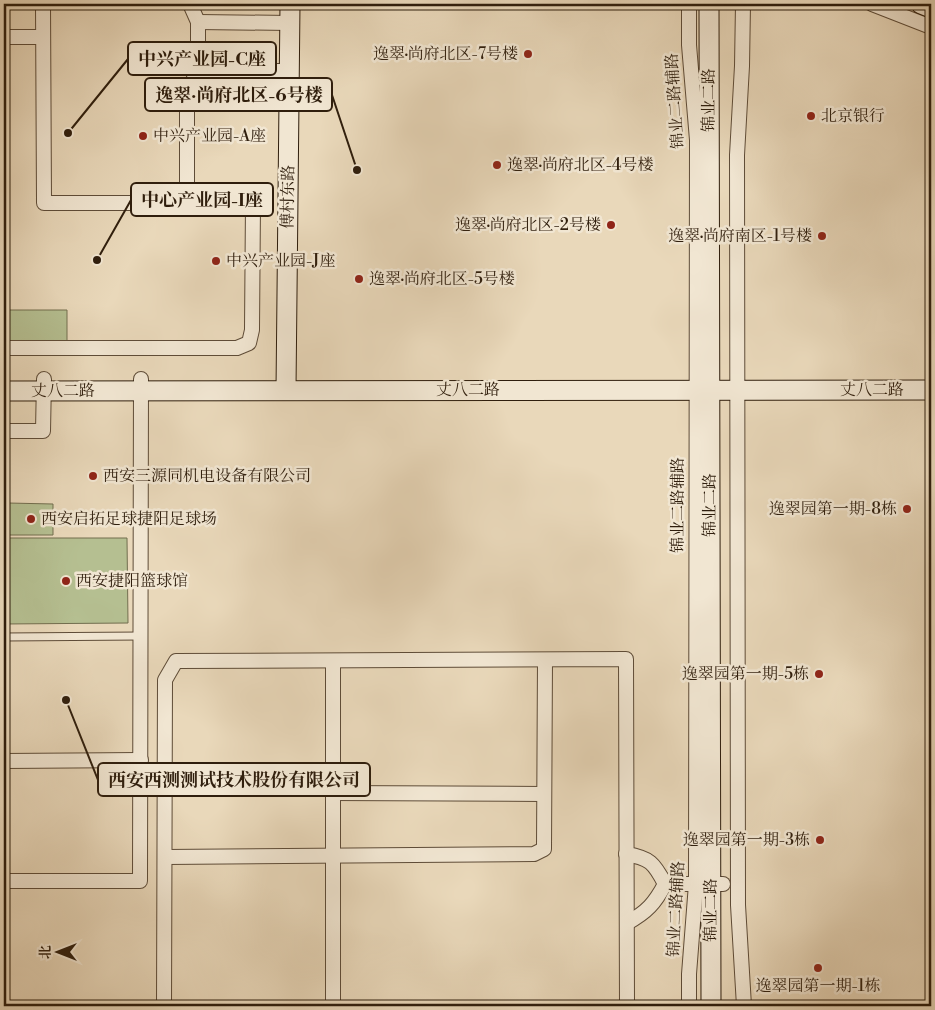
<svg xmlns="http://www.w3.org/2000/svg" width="935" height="1010" viewBox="0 0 935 1010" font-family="'Libre Bodoni','Noto Serif SC',serif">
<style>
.pitch{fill:#b5bf91;stroke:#726e4f}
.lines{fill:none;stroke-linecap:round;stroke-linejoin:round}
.lane-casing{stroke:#5e4c38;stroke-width:9}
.street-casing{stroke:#5e4c38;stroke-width:16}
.secondary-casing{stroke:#2f1e0d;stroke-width:21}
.lane{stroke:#f1e6d2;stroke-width:7}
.street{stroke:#f1e6d2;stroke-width:14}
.secondary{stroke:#f1e6d2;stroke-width:19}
.poi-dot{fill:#8f2418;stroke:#f1e6d2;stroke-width:2}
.labels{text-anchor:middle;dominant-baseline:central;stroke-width:5;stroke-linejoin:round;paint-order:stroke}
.poi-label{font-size:16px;fill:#2f1e0d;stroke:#f1e6d2;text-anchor:start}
.street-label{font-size:16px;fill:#2f1e0d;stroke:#f1e6d2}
.leader{fill:none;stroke:#2f1e0d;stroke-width:2}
.callout-dot{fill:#2f1e0d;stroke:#f1e6d2;stroke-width:2}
.callout{fill:#f1e6d2;stroke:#2f1e0d;stroke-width:2}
.callout-label{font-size:18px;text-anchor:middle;font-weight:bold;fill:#2f1e0d}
</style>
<rect width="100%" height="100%" fill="#e9d8ba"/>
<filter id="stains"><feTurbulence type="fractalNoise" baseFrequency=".004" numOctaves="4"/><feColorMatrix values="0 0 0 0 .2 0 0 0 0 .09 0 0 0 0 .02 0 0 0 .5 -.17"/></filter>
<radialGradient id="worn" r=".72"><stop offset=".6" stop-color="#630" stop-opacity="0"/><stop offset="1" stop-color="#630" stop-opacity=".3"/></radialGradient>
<!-- pitch -->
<g class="pitch">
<path d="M6 310H67V341L6 342Z"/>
<path d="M8 503 53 504V535H8Z"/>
<path d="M4 538H127L128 623 4 624Z"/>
</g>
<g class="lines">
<!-- lane casing -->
<g class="lane-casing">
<path id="lane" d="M4 637 141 636"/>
</g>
<!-- street casing -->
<g class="street-casing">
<g id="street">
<path d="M743 4 742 66 737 155 738 905 744 1006"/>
<path d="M872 4 931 27"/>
<path d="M198 22 290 23"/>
<path d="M4 37H43"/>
<path d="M198 71H289"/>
<path d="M187 203V92L198 71V22L190 4"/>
<path d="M4 348H237L249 343 252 330 253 203H44L43 4"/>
<path d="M4 431H43L44 379"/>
<path d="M333 661V1006"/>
<path d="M4 761 141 760"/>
<path d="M332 793 544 794"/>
<path d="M626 854C650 858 654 863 665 884"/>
<path d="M166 857 534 854 544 849 545 660"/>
<path d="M4 881H140L141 379"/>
<path d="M665 884H723"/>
<path d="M627 923C647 912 655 903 665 884"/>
<path d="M164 1006 165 680 176 661 626 659 627 1006"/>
<path d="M689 1006V974L696 884 697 140 689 45V4"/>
</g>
</g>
<!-- secondary casing -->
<g class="secondary-casing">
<g id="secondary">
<path d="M709 4 711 1006"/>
<path d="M921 4 931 8"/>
<path d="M286 390 290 4"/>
<path d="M4 391 931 390"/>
</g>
</g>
<!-- lane -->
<use href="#lane" class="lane"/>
<!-- street -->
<use href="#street" class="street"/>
<!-- secondary -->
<use href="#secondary" class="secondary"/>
</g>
<!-- markers -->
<g class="poi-dot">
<circle cx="528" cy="54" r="5"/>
<circle cx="811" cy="116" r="5"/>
<circle cx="143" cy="136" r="5"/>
<circle cx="497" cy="165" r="5"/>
<circle cx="611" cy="225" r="5"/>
<circle cx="822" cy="236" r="5"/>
<circle cx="216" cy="261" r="5"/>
<circle cx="359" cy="279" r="5"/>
<circle cx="93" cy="476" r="5"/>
<circle cx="907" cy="509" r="5"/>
<circle cx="31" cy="519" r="5"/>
<circle cx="66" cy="581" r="5"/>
<circle cx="819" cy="674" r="5"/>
<circle cx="820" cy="840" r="5"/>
<circle cx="818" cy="968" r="5"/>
</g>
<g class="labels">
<!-- poi labels -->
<g class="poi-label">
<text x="518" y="54" text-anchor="end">逸翠·尚府北区-7号楼</text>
<text x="821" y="116">北京银行</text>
<text x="153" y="136">中兴产业园-A座</text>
<text x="507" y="165">逸翠·尚府北区-4号楼</text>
<text x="601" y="225" text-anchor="end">逸翠·尚府北区-2号楼</text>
<text x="812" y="236" text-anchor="end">逸翠·尚府南区-1号楼</text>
<text x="226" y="261">中兴产业园-J座</text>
<text x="369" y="279">逸翠·尚府北区-5号楼</text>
<text x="103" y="476">西安三源同机电设备有限公司</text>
<text x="897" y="509" text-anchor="end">逸翠园第一期-8栋</text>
<text x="41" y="519">西安启拓足球捷阳足球场</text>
<text x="76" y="581">西安捷阳篮球馆</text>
<text x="809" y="674" text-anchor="end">逸翠园第一期-5栋</text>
<text x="810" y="840" text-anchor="end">逸翠园第一期-3栋</text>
<text x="818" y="986" text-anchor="middle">逸翠园第一期-1栋</text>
</g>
<!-- street labels -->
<g class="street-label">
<text transform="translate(709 100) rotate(-90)">锦业二路</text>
<text transform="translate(675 101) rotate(-94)">锦业二路辅路</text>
<text transform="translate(288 197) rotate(-89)">傅村东路</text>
<text x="468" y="390">丈八二路</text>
<text x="872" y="390">丈八二路</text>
<text x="63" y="391">丈八二路</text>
<text transform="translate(678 505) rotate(-90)">锦业二路辅路</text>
<text transform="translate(710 505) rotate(-90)">锦业二路</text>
<text transform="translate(676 909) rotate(-87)">锦业二路辅路</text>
<text transform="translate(711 910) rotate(-90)">锦业二路</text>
</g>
</g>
<!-- callouts -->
<path class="leader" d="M68 133L128 59M357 170L332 95M97 260L131 200M66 700L98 780"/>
<g class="callout-dot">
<circle cx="68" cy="133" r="5"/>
<circle cx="357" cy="170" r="5"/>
<circle cx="97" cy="260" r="5"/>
<circle cx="66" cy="700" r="5"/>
</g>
<g class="callout">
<rect x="128" y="42" width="148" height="33" rx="5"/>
<rect x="145" y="78" width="187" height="33" rx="5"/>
<rect x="131" y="183" width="142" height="33" rx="5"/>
<rect x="98" y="763" width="272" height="33" rx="5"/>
</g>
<g class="callout-label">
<text x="202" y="65">中兴产业园-C座</text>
<text x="239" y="101">逸翠·尚府北区-6号楼</text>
<text x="202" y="206">中心产业园-I座</text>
<text x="234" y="786">西安西测测试技术股份有限公司</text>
</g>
<!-- margin -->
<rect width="935" height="1010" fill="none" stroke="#e9d8ba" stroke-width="20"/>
<rect x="5" y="5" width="925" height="1000" fill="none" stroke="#2f1e0d" stroke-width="2.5"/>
<rect x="10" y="10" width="915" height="990" fill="none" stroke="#2f1e0d"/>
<!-- north arrow -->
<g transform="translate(58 952) rotate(270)" stroke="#f1e6d2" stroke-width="4" paint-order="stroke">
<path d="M0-4L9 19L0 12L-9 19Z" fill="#2f1e0d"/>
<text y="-8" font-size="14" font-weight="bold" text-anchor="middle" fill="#2f1e0d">北</text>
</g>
<rect width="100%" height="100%" filter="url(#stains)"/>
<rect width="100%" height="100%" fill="url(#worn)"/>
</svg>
